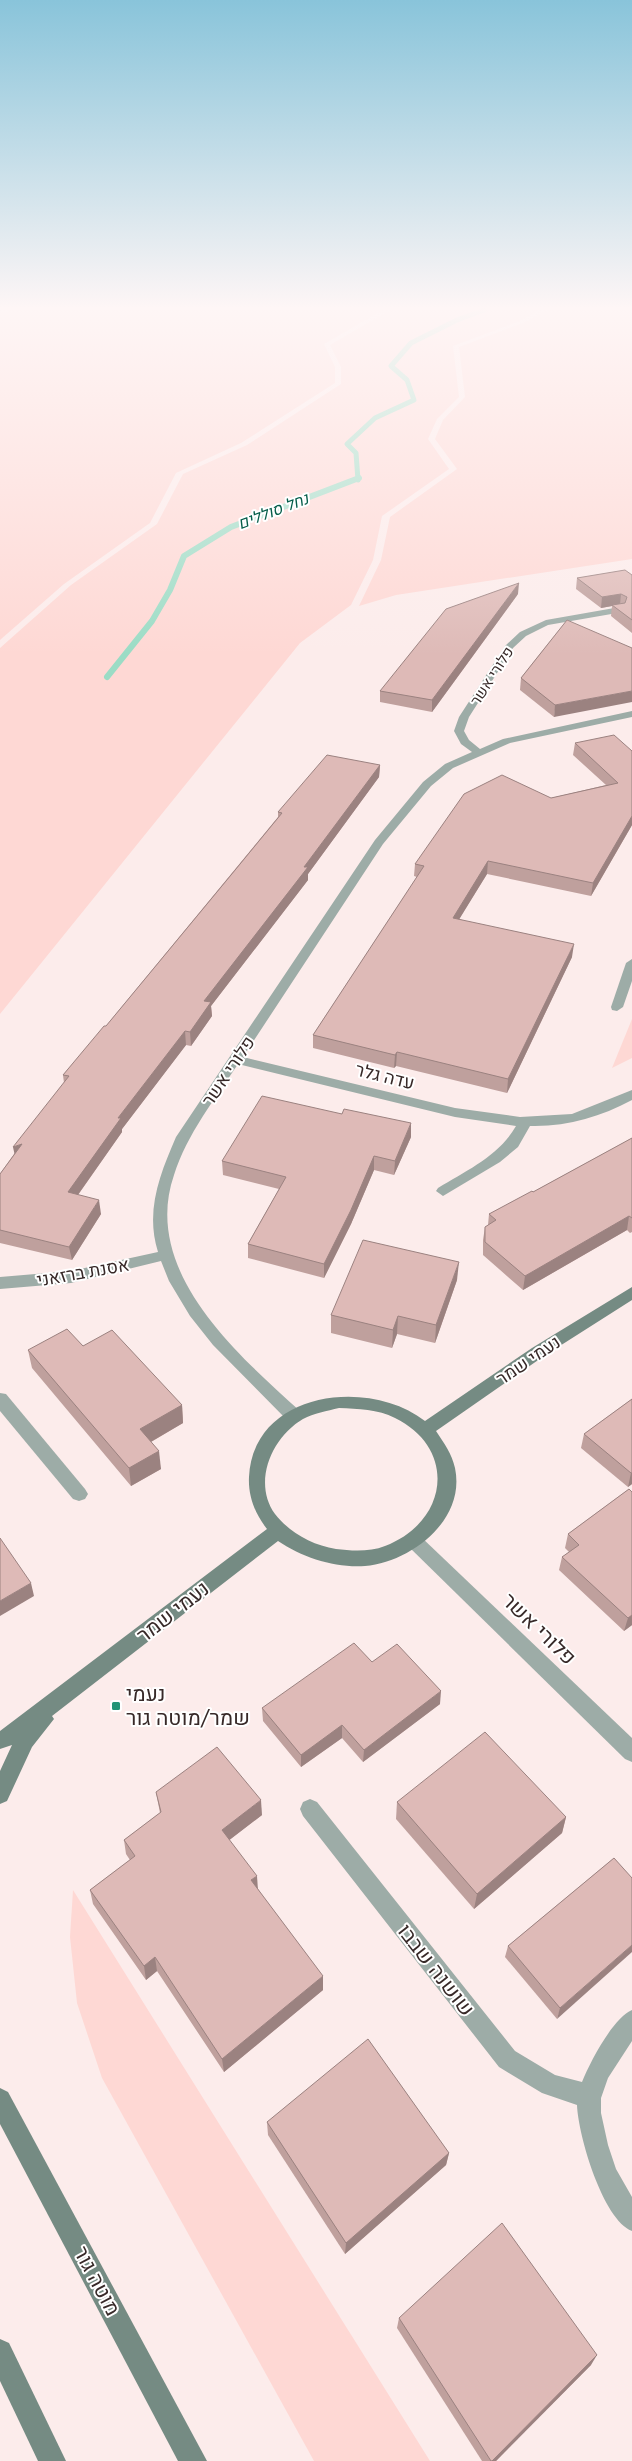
<svg xmlns="http://www.w3.org/2000/svg" width="632" height="2461" viewBox="0 0 632 2461" font-family="'Roboto Serif',Heebo,serif">
<style>
.green{fill:#fed8d4}
.lines{fill:none;stroke-linecap:round;stroke-linejoin:round}
.stream-far1{stroke:#9bdcc5;stroke-width:5}
.stream{stroke:#9bdcc5;stroke-width:6}
.street{fill:#9daca7;fill-rule:evenodd}
.secondary{fill:#758b83;fill-rule:evenodd}
.wall{fill:#bfa09d}
.shaded-wall{fill:#9b8280}
.building{fill:#debab7;stroke:#9b8280}
.poi-dot{fill:#229578;stroke:#fff;stroke-width:2}
.labels{text-anchor:middle;dominant-baseline:central;stroke-width:4;stroke-linejoin:round;paint-order:stroke}
.far-street-label{font-size:15px;fill:#372928;stroke:#fff}
.far-water-label{font-size:16px;font-style:italic;fill:#065e4a;stroke:#fff}
.street-label{font-size:18px;fill:#372928;stroke:#fff}
.near-street-label{font-size:21px;fill:#372928;stroke:#fff}
.near-poi-label{font-size:21px;fill:#372928;stroke:#fff;text-anchor:start}
</style>
<rect width="100%" height="100%" fill="#fceceb"/>
<!-- green -->
<g class="green">
<path d="M11 310H383L324 344 335 367V383L241 443 176 473 150 523 64 584 0 640V313Z"/>
<path d="M390 310H540L520 321 453 346 459 397 437 419 428 439 449 469 382 516 373 560 351 605 300 643 0 1014V648L71 585 157 524 183 474 247 445 341 384V367L330 345Z"/>
<path d="M547 310H632V559L396 595 359 606 381 560 390 517 457 469 435 439 443 420 465 397 459 347 525 322Z"/>
<path d="M632 1019V1058L612 1068Z"/>
<path d="M73 1890 430 2461H314L102 2078 77 2003 70 1937Z"/>
</g>
<g class="lines">
<!-- stream-far1 -->
<path class="stream-far1" d="M358 480 356 453 347 444 375 418 414 400 407 380 391 366 411 343 457 320 484 310"/>
<!-- stream -->
<path class="stream" d="M107 677 152 621 170 590 184 556 231 527 359 478"/>
<!-- street -->
<g class="street">
<path d="M620 607 624 610 623 612 548 625 526 636 513 648 469 717 464 731 469 740 480 749 503 739 632 711V717L510 743 453 768 431 786 383 844 243 1057 455 1108 520 1117 572 1114 632 1090V1100C600 1117 567 1127 530 1126L518 1147 500 1162 443 1196 436 1191 438 1188C467 1170 499 1156 516 1126L455 1117 238 1064C215 1099 187 1134 174 1175 141 1271 237 1354 300 1411L302 1416 300 1421 294 1423 288 1421 213 1345 190 1316 169 1281 161 1261 71 1283 0 1289V1277L71 1271 158 1252C145 1211 160 1174 176 1137L375 840 423 782 445 764 472 752 461 744 454 731 459 717 505 646 520 632 546 620Z"/>
<path d="M632 959V981L623 1007 617 1011 612 1010 611 1007 626 963Z"/>
<path d="M0 1393 6 1394 85 1489 88 1494 85 1499 79 1501 73 1499 0 1411Z"/>
<path d="M414 1533 420 1536 632 1738V1762L625 1759 408 1546 405 1541 408 1536Z"/>
<path d="M310 1799 317 1802 515 2051 555 2075 582 2082C590 2062 613 2018 632 2010V2041L608 2078 601 2098V2113L608 2145 616 2169 632 2197V2231C603 2220 578 2135 577 2105L542 2093 499 2067 303 1816 300 1809 303 1802Z"/>
</g>
<!-- secondary -->
<g class="secondary">
<path d="M632 1287V1300L544 1356 436 1431C444 1443 452 1454 455 1468 466 1520 411 1562 365 1566 335 1568 303 1558 278 1541L52 1716 54 1719 32 1747 7 1801 0 1804V1771L12 1745 0 1749V1731L267 1529C255 1514 248 1496 249 1477 253 1391 369 1377 425 1421L532 1348ZM339 1408C358 1409 378 1409 395 1418 458 1449 448 1522 385 1546 370 1552 352 1551 336 1549 312 1545 290 1533 275 1514 252 1482 272 1437 303 1419 314 1413 327 1411 339 1408Z"/>
<path d="M0 2088 8 2092 207 2461H178L0 2124Z"/>
<path d="M0 2339 9 2343 66 2461H38L0 2381Z"/>
</g>
</g>
<!-- wall -->
<g class="wall">
<path d="M632 575V633L611 616 612 606 601 608 576 589 577 578Z"/>
<path d="M518 594 432 712 380 702V691Z"/>
<path d="M567 620 554 717 520 690 521 678Z"/>
<path d="M575 743 632 751V825L591 896 487 874 459 919 572 957 507 1093 396 1066 394 1068 313 1048V1035L417 877 414 876 415 864 551 798 606 785 573 755Z"/>
<path d="M380 765 379 777 308 874V880L211 1006 212 1016 191 1046 186 1045 122 1129V1132L78 1195 101 1214 72 1260 0 1243V1174L64 1083 63 1075 106 1026 278 817V812Z"/>
<path d="M411 1137 394 1175 374 1170 351 1224 324 1278 248 1258V1244L279 1189 223 1175 222 1161Z"/>
<path d="M632 1138V1232L630 1233 627 1230 523 1290 483 1255V1240L485 1227 488 1225 489 1214 533 1192Z"/>
<path d="M457 1280 435 1343 397 1334 392 1348 331 1333V1315Z"/>
<path d="M83 1346 182 1405 183 1423 151 1442 161 1469 131 1486 32 1368 28 1350Z"/>
<path d="M632 1399V1484L628 1487 581 1448 584 1434Z"/>
<path d="M629 1489 632 1625 624 1631 559 1570 562 1557 569 1552 565 1548 568 1534Z"/>
<path d="M372 1662 440 1704 363 1762 342 1738 301 1767 263 1721 262 1708Z"/>
<path d="M156 1792 262 1815 229 1840 258 1889 323 1990 224 2072 157 1971 146 1980 93 1904 90 1890 130 1860 126 1854 124 1840 160 1813Z"/>
<path d="M397 1802 566 1817 562 1833 474 1909 396 1819Z"/>
<path d="M614 1858 557 2019 505 1957 508 1946Z"/>
<path d="M267 2122 449 2153 446 2165 345 2254 268 2135Z"/>
<path d="M399 2318 591 2365 496 2461H482L397 2328Z"/>
</g>
<!-- shaded-wall -->
<g class="shaded-wall">
<path d="M519 583 518 594 432 712V700Z"/>
<path d="M621 594 620 605H612V606L601 608 602 597Z"/>
<path d="M632 691V702L554 717 555 705Z"/>
<path d="M380 765 379 777 308 874V880L211 1006 212 1016 191 1046 190 1032 204 1001Z"/>
<path d="M632 816V825L591 896 593 883Z"/>
<path d="M488 861 487 874 452 931 453 918Z"/>
<path d="M574 944 572 957 507 1093 508 1079Z"/>
<path d="M185 1031 186 1045 122 1129V1132L70 1206 68 1192 118 1118Z"/>
<path d="M397 1052 396 1066 394 1068 395 1055Z"/>
<path d="M411 1123V1137L394 1175 395 1161Z"/>
<path d="M22 1144 16 1161 13 1147Z"/>
<path d="M374 1156V1170L351 1224 324 1278V1264Z"/>
<path d="M99 1200 101 1214 72 1260 69 1247Z"/>
<path d="M629 1216 627 1230 523 1290 525 1276Z"/>
<path d="M459 1262 457 1280 435 1343 436 1325Z"/>
<path d="M398 1316 397 1334 392 1348 393 1330Z"/>
<path d="M182 1405 183 1423 142 1447 140 1429Z"/>
<path d="M159 1451 161 1469 131 1486 129 1468Z"/>
<path d="M631 1473H632V1484L628 1487Z"/>
<path d="M31 1583 34 1596 0 1616V1601Z"/>
<path d="M632 1615V1625L624 1631 628 1618Z"/>
<path d="M441 1691 440 1704 363 1762 364 1750Z"/>
<path d="M342 1725V1738L301 1767V1755Z"/>
<path d="M261 1800 262 1815 223 1845 222 1830Z"/>
<path d="M566 1817 562 1833 474 1909 477 1894Z"/>
<path d="M257 1876 258 1890 251 1880Z"/>
<path d="M632 1945V1952L557 2019 560 2008Z"/>
<path d="M155 1957 157 1971 146 1980 144 1966Z"/>
<path d="M323 1976V1990L224 2072 222 2059Z"/>
<path d="M449 2153 446 2165 345 2254 346 2243Z"/>
<path d="M597 2355 591 2365 496 2461H492Z"/>
</g>
<!-- building -->
<g class="building">
<path d="M625 570 632 575V620L612 605 625 603 627 597 621 594 602 597 577 578Z"/>
<path d="M519 583 432 700 380 691 446 609Z"/>
<path d="M567 620 632 648V691L555 705 521 678Z"/>
<path d="M614 735 632 751V816L593 883 488 861 453 918 574 944 508 1079 397 1052 395 1055 313 1035 424 866 415 864 464 794 502 775 551 798 618 783 575 743Z"/>
<path d="M327 755 380 765 304 867H308L204 1001 211 1002 190 1032 185 1031 118 1118H121L68 1192 99 1200 69 1247 0 1230V1174L22 1144 13 1147 69 1076 63 1075 104 1026H106L231 875 282 813 278 812Z"/>
<path d="M262 1096 342 1114 344 1109 411 1123 395 1161 374 1156 351 1210 324 1264 248 1244 286 1177 222 1161Z"/>
<path d="M632 1138V1218L629 1216 525 1276 485 1242V1227L496 1220 489 1214 532 1191 533 1192Z"/>
<path d="M363 1240 459 1262 436 1325 398 1316 393 1330 331 1315Z"/>
<path d="M67 1329 83 1346 112 1330 182 1405 140 1429 159 1451 129 1468 28 1350Z"/>
<path d="M632 1399V1473H631L584 1434Z"/>
<path d="M629 1489 632 1492V1615L628 1618 562 1557 579 1545 568 1534Z"/>
<path d="M0 1538 31 1583 0 1601Z"/>
<path d="M354 1643 372 1662 397 1644 441 1691 364 1750 342 1725 301 1755 262 1708Z"/>
<path d="M485 1732 566 1817 477 1894 397 1802Z"/>
<path d="M217 1747 261 1800 222 1830 257 1876 251 1880 323 1976 222 2059 155 1957 144 1966 90 1890 135 1856 124 1840 161 1812 156 1792Z"/>
<path d="M614 1858 632 1878V1945L560 2008 508 1946Z"/>
<path d="M368 2039 449 2153 346 2243 267 2122Z"/>
<path d="M502 2223 597 2355 492 2461H491L399 2318Z"/>
</g>
<!-- sky -->
<linearGradient id="sky" x2="0" y2="1"><stop stop-color="#89c4da"/><stop offset="0.47" stop-color="#fef6f6"/><stop offset="1" stop-color="#fef6f6" stop-opacity="0"/></linearGradient>
<rect width="632" height="655" fill="url(#sky)"/>
<!-- markers -->
<rect class="poi-dot" x="111" y="1701" width="10" height="10" rx="2.5"/>
<g class="labels">
<!-- far-street labels -->
<g class="far-street-label">
<text transform="translate(492 676) rotate(-57)">פלורי אשר</text>
</g>
<!-- far-water labels -->
<g class="far-water-label">
<text transform="translate(273 511) rotate(-21)">נחל סוללים</text>
</g>
<!-- street labels -->
<g class="street-label">
<text transform="translate(228 1071) rotate(-56)">פלורי אשר</text>
<text transform="translate(385 1076) rotate(14)">עדה גלר</text>
<text transform="translate(83 1272) rotate(-10)">אסנת ברזאני</text>
<text transform="translate(528 1360) rotate(-34)">נעמי שמר</text>
</g>
<!-- near-street labels -->
<g class="near-street-label">
<text transform="translate(173 1612) rotate(-38)">נעמי שמר</text>
<text transform="translate(539 1629) rotate(44)">פלורי אשר</text>
<text transform="translate(436 1970) rotate(52)">שושנה שבבו</text>
<text transform="translate(97 2281) rotate(62)">מוטה גור</text>
</g>
<!-- near-poi labels -->
<g class="near-poi-label">
<text x="126" y="1694">נעמי<tspan x="126" dy="24">שמר/מוטה גור</tspan></text>
</g>
</g>
</svg>
